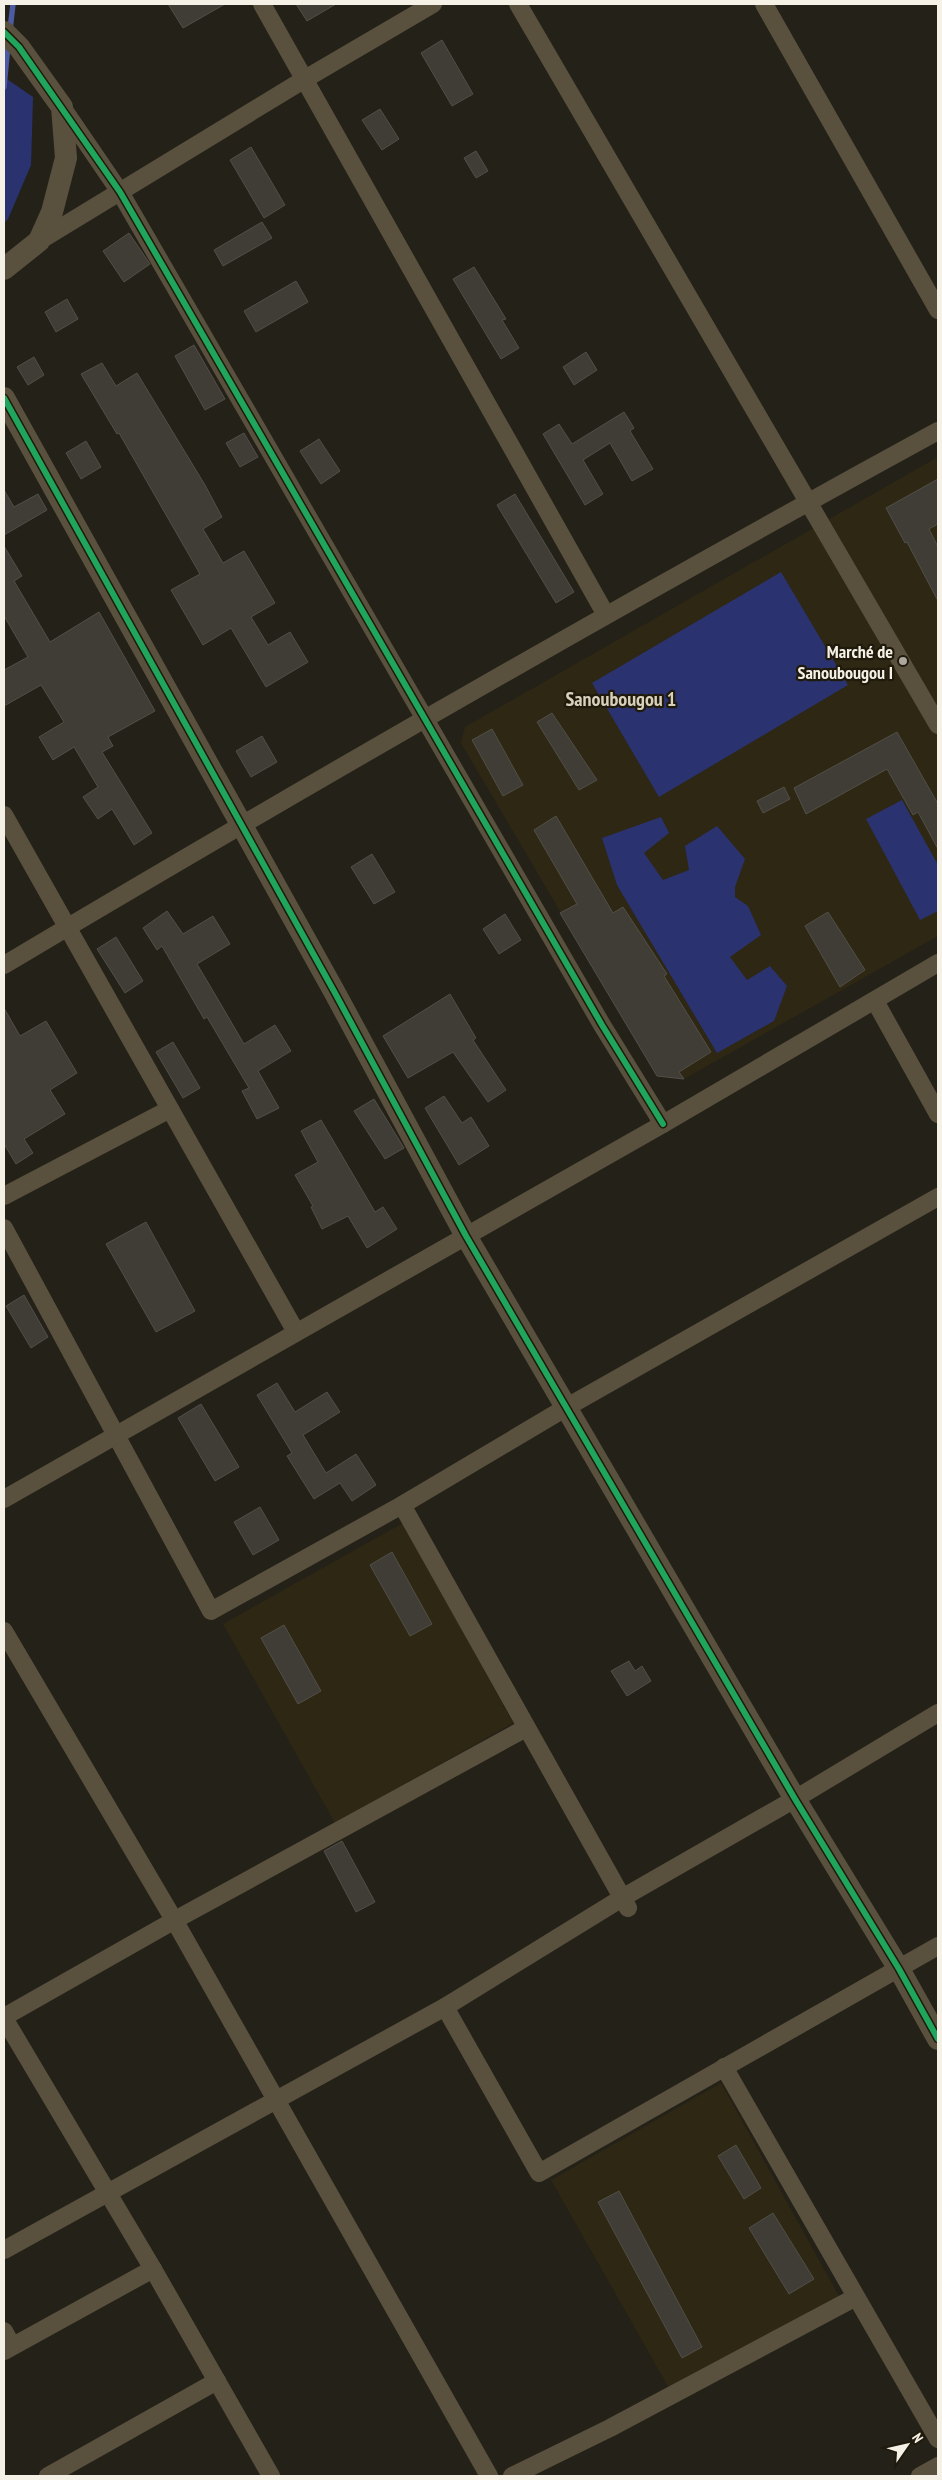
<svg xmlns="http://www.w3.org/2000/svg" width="942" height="2480" viewBox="0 0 942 2480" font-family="'PT Sans Narrow',sans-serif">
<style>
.built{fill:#2e2713}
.green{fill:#2a336f}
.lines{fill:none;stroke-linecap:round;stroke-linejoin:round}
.stream{stroke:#4d5ba2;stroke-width:5.5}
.building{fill:#403d36;stroke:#514f48}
.minor{stroke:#59513e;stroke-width:18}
.tertiary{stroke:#59513e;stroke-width:22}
.cycleway-casing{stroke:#1f1a0b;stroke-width:9}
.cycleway{stroke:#20a55d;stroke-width:6}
.poi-dot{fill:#aca89f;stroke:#1f1a0b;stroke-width:2}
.labels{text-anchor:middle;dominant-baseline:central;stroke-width:4.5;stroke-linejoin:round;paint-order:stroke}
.poi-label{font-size:18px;font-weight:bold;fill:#f5f1e7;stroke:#1f1a0b;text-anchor:end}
.quarter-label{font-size:20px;font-weight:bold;fill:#d8d0bd;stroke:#1f1a0b}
</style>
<rect width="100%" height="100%" fill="#242119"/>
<!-- built -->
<g class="built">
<path d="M938 457V936L684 1079 657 1076 461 743 465 727Z"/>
<path d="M403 1523 513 1723 335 1823 223 1624Z"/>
<path d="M721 2083 840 2298 673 2395 551 2180Z"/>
</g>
<!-- green -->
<g class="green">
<path d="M4 77 33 97 31 165 8 219 4 223Z"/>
<path d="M781 572 848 685 659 797 592 683Z"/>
<path d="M902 800 938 865V911L920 920 866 819Z"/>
<path d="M661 817 669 833 644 853 663 880 689 870 685 846 717 826 745 859 735 887V897L748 906 761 935 730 957 747 980 770 966 787 986 774 1021 717 1053 617 885 602 838Z"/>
</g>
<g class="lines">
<!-- stream -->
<g class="stream">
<path d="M10 30 13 4"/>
<path d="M4 87 8 44"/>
</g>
</g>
<!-- building -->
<g class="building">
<path d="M168 4H225L183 28Z"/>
<path d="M296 4H336L307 21Z"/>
<path d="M442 40 473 94 452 106 421 53Z"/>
<path d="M380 109 399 139 382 150 362 120Z"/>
<path d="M251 147 285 205 264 218 230 160Z"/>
<path d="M476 151 488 171 476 178 464 158Z"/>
<path d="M262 222 272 238 223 266 214 250Z"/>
<path d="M129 233 150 264 124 282 103 251Z"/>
<path d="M474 267 506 319 502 320 519 348 501 359 453 279Z"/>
<path d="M296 281 308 302 256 332 244 311Z"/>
<path d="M67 299 78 319 56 332 45 312Z"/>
<path d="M194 345 225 399 205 410 175 356Z"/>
<path d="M586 352 597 370 574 385 563 367Z"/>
<path d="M34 357 44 375 28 385 17 367Z"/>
<path d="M102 363 116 386 137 373 205 485 222 517 203 529 223 563 244 551 275 603 251 617 268 645 290 632 308 662 266 687 231 628 203 645 171 590 200 574 119 433 117 434 81 374Z"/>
<path d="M624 412 634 428 630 431 653 469 632 481 610 443 583 460 603 494 585 505 543 434 559 424 572 444Z"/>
<path d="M244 433 258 457 240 467 226 443Z"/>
<path d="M319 439 340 471 321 484 300 451Z"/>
<path d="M86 441 101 467 81 479 66 453Z"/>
<path d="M938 479V524L929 529 938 547V601L907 542 905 543 886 508Z"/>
<path d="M4 490 14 507 38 494 47 510 4 535Z"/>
<path d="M515 494 574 592 556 603 497 505Z"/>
<path d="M4 546 22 576 14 581 50 642 99 612 155 711 108 737 113 746 102 752 152 833 134 845 112 809 98 819 83 797 98 787 74 747 53 760 39 737 64 722 41 685 4 706V670L28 657 4 616Z"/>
<path d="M552 713 597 780 579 790 537 722Z"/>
<path d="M492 729 523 785 503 796 472 740Z"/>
<path d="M897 732 938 804V849L918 812 913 815 887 769 806 814 794 788Z"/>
<path d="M262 736 277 762 251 777 236 751Z"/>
<path d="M784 787 790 799 763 813 757 801Z"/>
<path d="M556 816 613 913 623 907 667 974 664 976 711 1052 679 1072 684 1079 657 1076 560 913 577 904 534 830Z"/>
<path d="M372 854 395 892 374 904 351 867Z"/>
<path d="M167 911 183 934 213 916 230 944 197 964 223 1008 244 1044 275 1025 291 1051 258 1071 279 1108 257 1119 242 1091 249 1088 207 1017 204 1019 162 946 157 950 143 928Z"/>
<path d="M828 912 865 970 840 987 805 926Z"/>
<path d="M505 914 521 940 499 954 483 929Z"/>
<path d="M116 937 143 981 125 993 97 949Z"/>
<path d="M450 994 476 1038 473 1040 506 1090 488 1102 453 1052 408 1078 383 1036Z"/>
<path d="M4 1008 20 1036 46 1021 77 1073 50 1090 65 1114 24 1139 33 1153 16 1164 4 1144Z"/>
<path d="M173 1042 200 1088 183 1098 156 1052Z"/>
<path d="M444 1096 462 1123 471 1117 489 1146 459 1165 425 1108Z"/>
<path d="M374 1099 404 1148 385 1159 354 1111Z"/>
<path d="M321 1120 375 1212 383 1207 397 1229 367 1248 348 1216 322 1229 311 1207 313 1206 295 1175 318 1162 301 1131Z"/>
<path d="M146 1222 195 1311 156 1332 106 1244Z"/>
<path d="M24 1295 48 1337 31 1348 6 1306Z"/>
<path d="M277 1383 295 1412 327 1392 340 1412 303 1435 326 1473 356 1454 376 1485 352 1501 340 1483 314 1499 287 1456 292 1453 257 1395Z"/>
<path d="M201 1404 239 1467 215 1481 178 1418Z"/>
<path d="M260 1507 279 1540 253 1555 234 1522Z"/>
<path d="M392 1552 432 1624 410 1636 370 1565Z"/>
<path d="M284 1625 321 1691 298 1704 261 1638Z"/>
<path d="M629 1661 635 1671 642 1666 651 1681 627 1696 611 1671Z"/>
<path d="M342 1841 375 1902 356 1912 324 1851Z"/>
<path d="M736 2145 761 2188 744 2199 718 2156Z"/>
<path d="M619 2191 702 2347 682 2358 598 2202Z"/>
<path d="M773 2213 814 2279 789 2294 749 2228Z"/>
</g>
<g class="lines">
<!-- minor -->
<g class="minor">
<path d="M262 4 606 615"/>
<path d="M518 4 938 725"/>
<path d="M764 4 938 310"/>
<path d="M62 107 120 192 602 1025 663 1124"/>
<path d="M39 241 305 79 433 4"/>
<path d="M4 815 296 1332"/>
<path d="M4 965C312 782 623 603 938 431"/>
<path d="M875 1001 938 1114"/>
<path d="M4 1196 170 1109"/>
<path d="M4 1228 211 1611 402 1505 567 1407 938 1197"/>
<path d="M4 1499 663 1124 938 963"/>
<path d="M402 1505 628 1908"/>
<path d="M4 1631 177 1925 489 2476"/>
<path d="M445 2007 539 2173 938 1946"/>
<path d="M4 2017 175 1920 526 1728"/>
<path d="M4 2018 153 2269 271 2476"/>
<path d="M724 2067 938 2439"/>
<path d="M4 2250 445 2007 622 1898 795 1799 938 1713"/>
<path d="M4 2331 12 2346"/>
<path d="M4 2351 153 2269"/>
<path d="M48 2476 217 2381"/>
<path d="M512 2476 610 2428 856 2297"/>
<path d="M920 2476 938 2466"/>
</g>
<!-- tertiary -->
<g class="tertiary">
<path d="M4 32 19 47 62 107 66 158 52 212 39 241 4 269"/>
<path d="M4 398 335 993 466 1236 795 1799 899 1969 938 2039"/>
</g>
<!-- cycleway casing -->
<g class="cycleway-casing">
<g id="cycleway">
<path d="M4 32 19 47 120 192 602 1025 663 1124"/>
<path d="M4 398 335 993 466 1236 795 1799 899 1969 938 2039"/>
</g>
</g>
<!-- cycleway -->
<use href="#cycleway" class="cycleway"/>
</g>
<!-- markers -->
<circle class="poi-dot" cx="903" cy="661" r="5"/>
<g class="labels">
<!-- poi labels -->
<g class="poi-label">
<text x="893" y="651">Marché de<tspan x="893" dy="21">Sanoubougou I</tspan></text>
</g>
<!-- quarter labels -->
<g class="quarter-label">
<text x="621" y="699">Sanoubougou 1</text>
</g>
</g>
<!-- border -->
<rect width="942" height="2480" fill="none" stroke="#f5f1e7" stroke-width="10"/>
<!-- north arrow -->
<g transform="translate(907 2445) rotate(56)" stroke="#1f1a0b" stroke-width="4" paint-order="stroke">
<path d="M0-4L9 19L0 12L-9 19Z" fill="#f5f1e7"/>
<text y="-8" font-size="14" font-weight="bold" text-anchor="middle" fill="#f5f1e7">N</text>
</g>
</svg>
